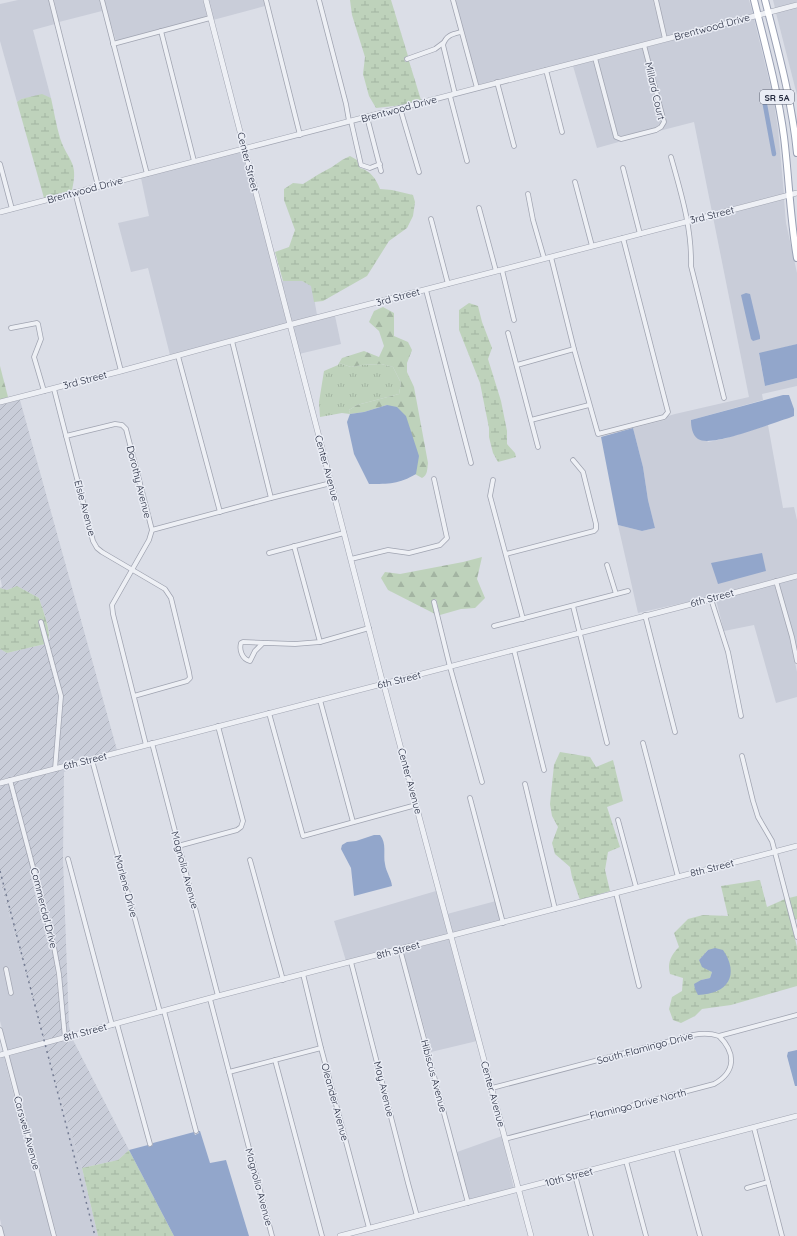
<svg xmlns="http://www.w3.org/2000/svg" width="797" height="1236" viewBox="0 0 797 1236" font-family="Quicksand,sans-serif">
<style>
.built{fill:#c9cdd9;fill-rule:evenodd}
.industrial{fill:url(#industrial-furrows)}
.grass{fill:url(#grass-tufts)}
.forest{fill:url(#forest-firs)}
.wetland{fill:url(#wetland-marsh);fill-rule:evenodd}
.water{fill:#92a6cb}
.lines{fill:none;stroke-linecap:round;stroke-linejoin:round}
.canal{stroke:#92a6cb;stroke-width:4.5}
.minor-casing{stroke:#a0a4b1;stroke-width:5.5}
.tertiary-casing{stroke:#a0a4b1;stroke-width:6}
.primary-casing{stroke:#99a0b4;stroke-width:8}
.minor{stroke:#eef0f5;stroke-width:4}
.tertiary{stroke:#eef0f5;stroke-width:5}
.primary{stroke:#fff;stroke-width:6}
.rail{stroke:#737b92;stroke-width:1.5;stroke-dasharray:2 4;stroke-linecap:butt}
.labels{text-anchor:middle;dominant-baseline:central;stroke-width:3;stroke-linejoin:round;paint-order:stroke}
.shield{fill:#eaedf5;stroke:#5f6475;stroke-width:1}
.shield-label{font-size:9px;font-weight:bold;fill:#242a3e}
.street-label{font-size:10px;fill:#242a3e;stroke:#eaedf5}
</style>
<defs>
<pattern id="industrial-furrows" width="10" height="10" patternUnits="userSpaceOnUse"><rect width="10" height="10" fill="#c9cdd9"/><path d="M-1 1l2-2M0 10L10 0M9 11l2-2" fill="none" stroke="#acb0bb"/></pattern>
<pattern id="grass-tufts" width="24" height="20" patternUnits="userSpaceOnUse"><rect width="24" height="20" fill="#bed2bb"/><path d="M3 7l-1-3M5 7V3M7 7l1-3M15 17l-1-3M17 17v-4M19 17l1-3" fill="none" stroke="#a3b4a2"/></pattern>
<pattern id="forest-firs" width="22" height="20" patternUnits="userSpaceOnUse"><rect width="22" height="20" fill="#bed2bb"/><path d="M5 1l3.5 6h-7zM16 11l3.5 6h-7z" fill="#a3b4a2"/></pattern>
<pattern id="wetland-marsh" width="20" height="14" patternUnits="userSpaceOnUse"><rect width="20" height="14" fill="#bed2bb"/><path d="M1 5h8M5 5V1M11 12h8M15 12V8" fill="none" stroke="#a3b4a2"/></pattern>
</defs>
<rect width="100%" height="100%" fill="#dbdee7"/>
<!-- built -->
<g class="built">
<path d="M18 0H49L55 24 33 30 51 98 42 95 21 99 17 102 0 41V4Z"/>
<path d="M54 0H99L102 11 59 22Z"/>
<path d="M104 0H203L208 16 116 41Z"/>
<path d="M208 0H263L265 6 213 20Z"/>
<path d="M455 0H653L663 38 479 85Z"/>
<path d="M658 0H749L753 14 667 36Z"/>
<path d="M773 0H797V2L775 8Z"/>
<path d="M797 7V95L776 13Z"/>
<path d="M754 19 773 96 778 129 784 194 712 212 694 122 659 131 663 128 666 121 647 47Z"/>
<path d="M643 48 661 122 656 128 621 136 618 135 598 60Z"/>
<path d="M593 61 614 138 621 141 633 138 597 148 573 66Z"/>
<path d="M243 151 287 323 170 355 148 268 131 272 118 223 149 216 141 178Z"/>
<path d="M784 199 786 223 797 273V344L759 354 765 386 797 378V386L762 394 763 400 691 420 708 442 723 439 768 425 783 508 794 507 797 520V573L710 597 638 613 618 525 642 531 655 528 648 500 643 467 633 428 665 420 668 416 675 414 749 397 713 217Z"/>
<path d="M262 208 282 281H302L312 286 317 315 291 322Z"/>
<path d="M335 316 341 344 299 354 292 327Z"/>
<path d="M797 578V650L779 583Z"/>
<path d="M774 584 790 637 797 672V697L776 703 754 625 724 631 716 600Z"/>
<path d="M0 881 44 1041 8 1051 0 1021ZM8 966 14 995 10 996 4 968Z"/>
<path d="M436 891 448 934 346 961 334 921Z"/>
<path d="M496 901 501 921 452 933 447 914Z"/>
<path d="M449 939 477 1041 431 1052 403 951Z"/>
<path d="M45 1045 57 1088 82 1168 98 1236H57L9 1056Z"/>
<path d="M4 1057 12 1088 52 1236H4L0 1219V1058Z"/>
<path d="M502 1136 514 1189 470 1200 457 1152Z"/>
</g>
<!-- industrial -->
<g class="industrial">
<path d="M20 400 117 750 58 766 63 695 48 641 50 637 47 622 39 598 17 586 7 590 0 588 2 586 0 577V405Z"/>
<path d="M45 644 59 696 53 767 0 780V649L7 653Z"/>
<path d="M88 763 64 772 63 859 69 1026 71 1033 67 1034 61 974 56 946 13 782Z"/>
<path d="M9 783 52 947 56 975 63 1036 44 1041 0 881V785Z"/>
<path d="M72 1038 129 1150 118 1160 82 1168 57 1088 45 1045Z"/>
</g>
<!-- grass -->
<path class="grass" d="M339 363 351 367 362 365 381 364 393 367 401 383 399 394 357 405 349 410 350 414 342 413 320 417 319 402 324 371 338 365Z"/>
<!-- forest -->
<g class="forest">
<path d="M383 307 394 313V336L408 342 412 350 407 363V372L414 387 428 463C427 469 428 475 422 478L415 474H416L387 405 364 412 350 414 349 410 357 405 399 394 401 383 393 367 381 364 362 365 351 367 339 363 342 358 364 351 379 357 384 346 379 331 369 322 374 311Z"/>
<path d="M0 366 8 397 0 400Z"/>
<path d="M482 557 477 579 485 598 475 608 461 609 440 615 436 599 432 600 435 614 388 590 381 578 385 572 400 574 463 562Z"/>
</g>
<!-- wetland -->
<g class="wetland">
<path d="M350 0H391L408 56 404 58 405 62 409 61 421 100 403 105 376 108 369 96 363 74 365 57 352 15Z"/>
<path d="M42 94 51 98C54 111 56 125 60 138 68 162 79 161 72 190L44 198 17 102 21 99Z"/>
<path d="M350 156 357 160 360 168C371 171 376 179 380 189L392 190 413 195 415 202 413 216 407 228 389 241 367 276 323 301 314 302 311 286 302 281H283L275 252 289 247 295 230 284 200V189L293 183 303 184 319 174 332 167 342 160Z"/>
<path d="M469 303 478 306 482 322 492 348 488 359 501 401 507 431V444L515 453 516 457 498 462 493 453 489 437V428L480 383 459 330V310Z"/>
<path d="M17 586 39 598C42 608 52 632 48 641L42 619 38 621 45 644 7 653 0 649V588L7 590Z"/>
<path d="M560 752 590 757 596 767 613 760 623 801 607 807 620 847 608 852 605 870 610 891 580 900 572 877 570 867 555 854 552 843 558 827 552 816 550 804 554 765Z"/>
<path d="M760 880 767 907 785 899 797 947V986L731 1005 702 1009 695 1016 681 1023 673 1020 669 1009 672 997 682 991 683 978 670 974C667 963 671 955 679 947L674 933 688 919 703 915 728 916 721 886ZM708 950 717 992 701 980 710 978 712 972 699 960Z"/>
<path d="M797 896V919L795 920 789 898Z"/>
<path d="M129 1150 174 1236H98L82 1168 118 1160Z"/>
</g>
<!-- water -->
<g class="water">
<path d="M746 293 750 294 760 336V339L753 341 751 339 741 295Z"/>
<path d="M797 344V378L765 386 759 353Z"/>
<path d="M783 395H789L794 409V416L789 418C772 423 711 448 698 439 692 435 691 426 691 420Z"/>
<path d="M387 405 397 407 406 416 419 456 416 474C399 484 389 484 369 484L354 454 347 422 350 414 364 412Z"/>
<path d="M633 428 643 467 648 500 655 528 642 531 618 525 601 437Z"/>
<path d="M762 553 766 571 718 584 711 563Z"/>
<path d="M374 835H380C387 843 383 855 385 864 386 872 391 878 392 886L354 896 351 868 341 849 342 845 347 842 356 841Z"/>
<path d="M715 948 723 950C740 975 728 994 698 995L695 989 694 984 701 980 710 978 712 972 702 967 699 960 708 950Z"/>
<path d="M797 1050V1086H795L787 1056 788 1052Z"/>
<path d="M198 1131H200L210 1163 226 1160 249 1236H174L129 1150 148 1145 149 1147 153 1145V1143L194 1132 195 1135 199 1133Z"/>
</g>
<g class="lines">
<!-- canal -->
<path class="canal" d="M765 105 774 154"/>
<!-- minor casing -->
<g class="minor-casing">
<g id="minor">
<path d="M51 0 98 186"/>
<path d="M102 0 147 174"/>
<path d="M266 0 300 135"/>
<path d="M319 0 346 104 349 121"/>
<path d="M453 0 477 88"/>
<path d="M656 0 665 39"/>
<path d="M161 31 194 161"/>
<path d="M113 44 210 18"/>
<path d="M595 58 616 137 621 139 656 130 661 127 664 122 644 45"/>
<path d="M407 59 435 49 443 43"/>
<path d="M546 70 562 132"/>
<path d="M497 82 514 146"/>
<path d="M455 94 443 45C446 35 453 34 461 32"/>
<path d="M450 96 467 161"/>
<path d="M400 108 419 172"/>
<path d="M367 117 381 171"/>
<path d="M351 121 361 165 370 168 380 164"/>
<path d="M671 157C681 193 692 228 691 266L724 398"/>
<path d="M0 164 12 209"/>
<path d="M623 168 640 234"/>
<path d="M575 182 592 246"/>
<path d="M75 192 121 371"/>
<path d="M528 194 533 220 544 258"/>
<path d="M479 208 496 271"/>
<path d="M431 219 448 284"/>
<path d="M551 257 574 349 598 434 664 417 668 412 623 238"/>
<path d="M502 270 514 320"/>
<path d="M426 290 471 463"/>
<path d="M11 328 37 323 38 324 41 339 34 357 44 391"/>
<path d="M508 333 538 447"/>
<path d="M232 341 271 498"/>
<path d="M178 356 220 512"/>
<path d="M517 365 574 349"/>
<path d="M54 389 93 541 97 548 102 552 165 589 171 598 189 672 190 678 187 681 134 696"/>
<path d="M531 420 589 405"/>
<path d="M66 436 115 424 122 425 126 429 152 530 149 540 112 605 113 614 146 745"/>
<path d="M493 480 490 496 523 619"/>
<path d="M152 530 271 498 331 483"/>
<path d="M294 546 320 642"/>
<path d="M269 553 344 533"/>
<path d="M506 554 594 531 596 529V524L583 472 573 460"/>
<path d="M351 559 388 550 409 553 440 545 447 538 434 479"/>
<path d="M607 565 616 594"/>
<path d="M776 581 792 637 797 661"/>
<path d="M711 599 728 652 741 716"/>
<path d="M434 602 450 667 482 782"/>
<path d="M573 606 607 743"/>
<path d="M645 615 675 732"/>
<path d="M41 622 61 696 55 769"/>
<path d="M494 626 628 591"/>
<path d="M263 643 255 651 250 661C242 659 239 650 241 643L243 642 295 644 320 642 369 628"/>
<path d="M514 650 544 770"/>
<path d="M320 700 353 822"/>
<path d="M269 713 303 836 416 805"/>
<path d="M152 743 218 996"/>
<path d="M643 743 678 877"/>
<path d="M742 756 753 801 758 817 772 841 797 937"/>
<path d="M92 760 160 1012"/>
<path d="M10 780 54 947 59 974 65 1038"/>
<path d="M525 784 555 909"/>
<path d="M470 798 503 923"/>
<path d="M618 820 636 887"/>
<path d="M178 846 237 830 241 827 243 821 218 726"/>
<path d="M68 859 112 1025"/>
<path d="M250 860 283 980"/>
<path d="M616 893 639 986"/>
<path d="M400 949 468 1203"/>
<path d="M351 962 408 1183 417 1216"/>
<path d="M6 969 11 993"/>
<path d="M303 974 321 1048 369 1228"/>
<path d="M210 999 272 1236"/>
<path d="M164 1011 196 1131"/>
<path d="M117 1024 150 1144"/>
<path d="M0 1030 54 1236"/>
<path d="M275 1060 322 1236"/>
<path d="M229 1072 321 1048"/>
<path d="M492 1088 693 1035C703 1033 710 1033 719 1036L797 1015"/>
<path d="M754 1128 782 1236"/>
<path d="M505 1139 714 1084C736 1072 736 1053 719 1036"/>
<path d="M676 1148 700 1236"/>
<path d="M626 1161 646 1236"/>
<path d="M575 1175 591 1236"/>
<path d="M747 1188 768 1182"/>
<path d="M0 1228 2 1236"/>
</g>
</g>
<!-- tertiary casing -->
<g class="tertiary-casing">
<g id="tertiary">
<path d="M206 0 383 684 385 689 531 1236"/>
<path d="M0 212 797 5"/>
<path d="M0 402 121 371 289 325 797 193"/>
<path d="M0 783 711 599 797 576"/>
<path d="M0 1055 218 996 797 846"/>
<path d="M340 1236 797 1116"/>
</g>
</g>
<!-- primary casing -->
<g class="primary-casing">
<g id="primary">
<path d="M754 0C765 45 778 91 784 137 789 178 790 218 797 258"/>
<path d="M765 0C778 51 792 101 797 153"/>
</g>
</g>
<!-- minor -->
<use href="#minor" class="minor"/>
<!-- tertiary -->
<use href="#tertiary" class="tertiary"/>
<!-- primary -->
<use href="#primary" class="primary"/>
<!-- rail -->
<path class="rail" d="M0 871 95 1236"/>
</g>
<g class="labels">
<!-- shield labels -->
<rect class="shield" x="760" y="90" width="34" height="14" rx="3"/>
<g class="shield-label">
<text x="777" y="97">SR 5A</text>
</g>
<!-- street labels -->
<g class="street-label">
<text transform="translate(712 27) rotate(-15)">Brentwood Drive</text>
<text transform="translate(655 91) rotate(77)">Millard Court</text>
<text transform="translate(399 109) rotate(-15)">Brentwood Drive</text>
<text transform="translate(248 162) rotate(76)">Center Street</text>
<text transform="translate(85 190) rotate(-15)">Brentwood Drive</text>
<text transform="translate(712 215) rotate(-14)">3rd Street</text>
<text transform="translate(398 297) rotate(-15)">3rd Street</text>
<text transform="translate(85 380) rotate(-15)">3rd Street</text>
<text transform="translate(327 468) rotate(75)">Center Avenue</text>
<text transform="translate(139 482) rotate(76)">Dorothy Avenue</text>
<text transform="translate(85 508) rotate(75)">Elsie Avenue</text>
<text transform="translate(712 598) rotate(-15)">6th Street</text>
<text transform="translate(399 680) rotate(-14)">6th Street</text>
<text transform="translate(85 761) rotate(-14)">6th Street</text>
<text transform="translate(410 781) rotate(75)">Center Avenue</text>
<text transform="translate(712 868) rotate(-14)">8th Street</text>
<text transform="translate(185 870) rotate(75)">Magnolia Avenue</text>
<text transform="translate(126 886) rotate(75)">Marlene Drive</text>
<text transform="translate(44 908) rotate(76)">Commercial Drive</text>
<text transform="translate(398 950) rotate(-15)">8th Street</text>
<text transform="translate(85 1032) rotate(-15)">8th Street</text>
<text transform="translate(645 1048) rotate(-15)">South Flamingo Drive</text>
<text transform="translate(434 1076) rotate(75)">Hibiscus Avenue</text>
<text transform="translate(384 1089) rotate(76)">May Avenue</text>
<text transform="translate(493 1094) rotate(75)">Center Avenue</text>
<text transform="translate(335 1102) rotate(75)">Oleander Avenue</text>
<text transform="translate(638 1104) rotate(-14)">Flamingo Drive North</text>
<text transform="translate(27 1133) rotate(75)">Carswell Avenue</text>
<text transform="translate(569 1177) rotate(-15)">10th Street</text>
<text transform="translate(259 1187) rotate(75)">Magnolia Avenue</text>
</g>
</g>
</svg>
